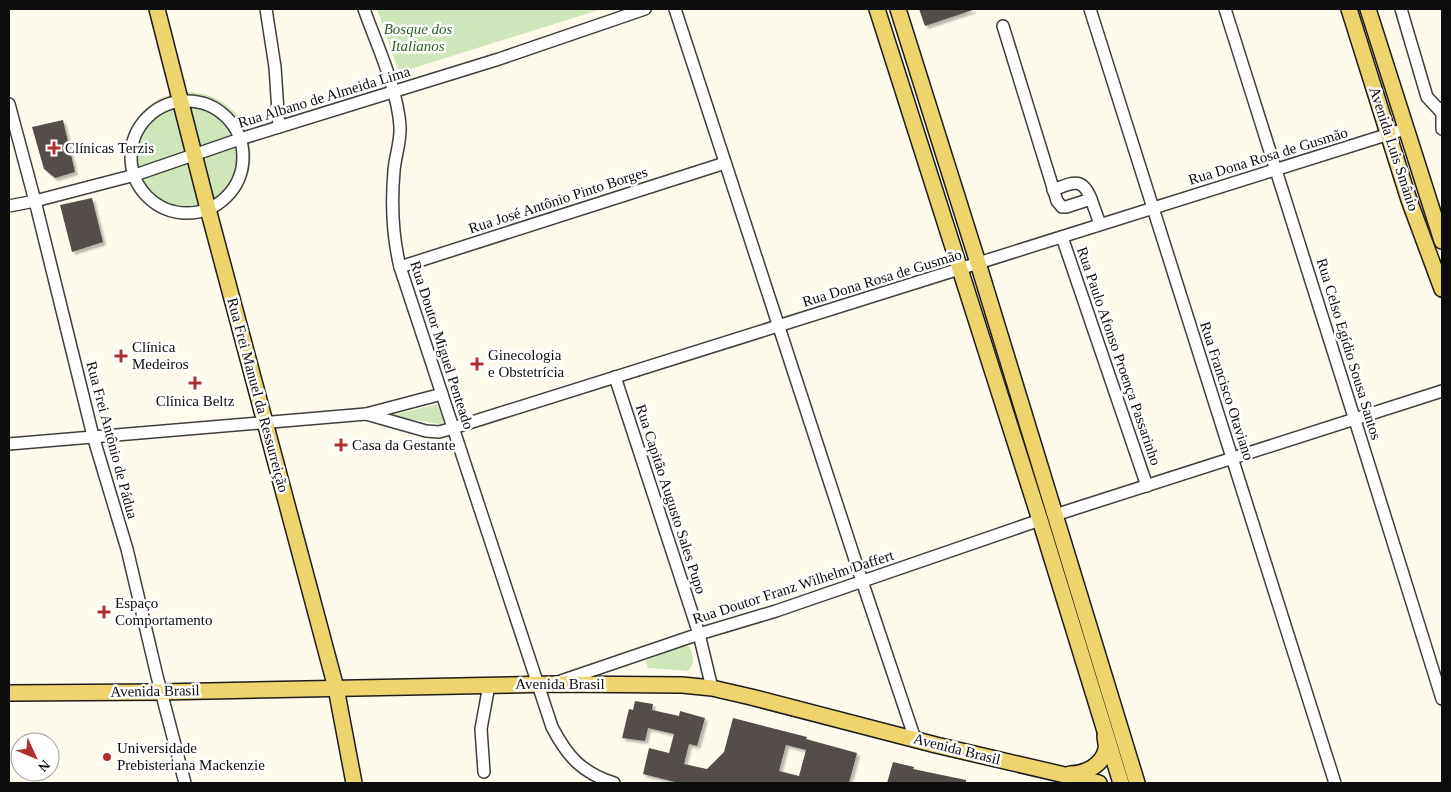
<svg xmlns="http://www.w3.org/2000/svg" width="1451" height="792" viewBox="0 0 1451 792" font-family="Georgia,serif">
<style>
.green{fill:#cfe5ba}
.building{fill:#544e4a;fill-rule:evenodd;filter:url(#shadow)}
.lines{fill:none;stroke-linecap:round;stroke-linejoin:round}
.minor-casing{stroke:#3f3f3f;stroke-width:14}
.major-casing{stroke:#1d1d1d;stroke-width:18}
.minor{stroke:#fff;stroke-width:11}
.major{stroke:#eed46d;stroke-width:15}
.poi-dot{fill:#b22f30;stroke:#fff;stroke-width:2}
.labels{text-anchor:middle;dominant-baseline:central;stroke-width:5;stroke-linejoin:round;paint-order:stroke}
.park-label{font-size:15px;font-style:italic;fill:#2c5f22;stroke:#fff}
.street-label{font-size:15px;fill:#0c0c0c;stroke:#fff}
.poi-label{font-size:15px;fill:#0c0c0c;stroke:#fff;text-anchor:start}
</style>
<defs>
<filter id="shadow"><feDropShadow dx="3" dy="3" stdDeviation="1" flood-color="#0004"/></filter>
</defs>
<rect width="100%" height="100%" fill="#fefbed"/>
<!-- green -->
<g class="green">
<path d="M377 9H602L401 72 397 67Z"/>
<circle cx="188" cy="155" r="63"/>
<path d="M437 404 443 419V423L440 424 389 416Z"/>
<path d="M685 646 690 647C694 657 695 663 688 671L648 668 646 660Z"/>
</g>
<!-- building -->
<g class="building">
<path d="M919 9H973V10L925 26Z"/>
<path d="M63 120 75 172 55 178 44 169 32 127Z"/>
<path d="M92 198 103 242 72 252 60 205Z"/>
<path d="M635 701 653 704 652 710 679 716 680 711 705 718 697 746 689 744 684 764 707 769 724 752 733 718 807 737 806 739 857 753 849 783H687L680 782 679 783 643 774 649 748 669 753 674 734 648 728 645 741 622 738 629 709 633 710ZM786 745 806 750 799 776 779 771Z"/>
<path d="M893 762 914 767 913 769 966 780V783H887Z"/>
</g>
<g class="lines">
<!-- minor casing -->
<g class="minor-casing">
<g id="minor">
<path d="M266 9 275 67 279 127"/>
<path d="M364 9C377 46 397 87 400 126 401 142 395 156 394 171 391 205 392 234 400 267L552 727C567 756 582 773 614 783"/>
<path d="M675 9 862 581 915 739"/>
<path d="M1090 9 1335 783"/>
<path d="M1225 9C1299 238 1370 469 1442 699"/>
<path d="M1401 9 1427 97 1441 112"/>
<path d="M1003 26 1057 201 1062 207H1066L1091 199 1100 224"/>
<circle cx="187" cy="157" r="56"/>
<path d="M9 104 35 201 93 436 127 549 157 676 185 783"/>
<path d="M1442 108V129"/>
<path d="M1053 190C1072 183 1082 176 1091 199"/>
<path d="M9 206 35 201 135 175 240 139 499 59 645 9"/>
<path d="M1062 237 1147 486"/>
<path d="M400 267 725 163"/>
<path d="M615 377 699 634 712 688"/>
<path d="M366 414 426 431 439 432 453 428 1405 129"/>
<path d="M9 444 366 414 442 394"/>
<path d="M1055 515 1442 391"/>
<path d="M561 681 699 634 776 611 1040 520"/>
<path d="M484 772 481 729 489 685"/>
</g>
</g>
<!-- major casing -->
<g class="major-casing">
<g id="major">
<path d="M157 9 208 209 336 688 354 783"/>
<path d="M877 9 1040 520 1121 783"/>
<path d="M898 9 978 263 1137 783"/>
<path d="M1349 9 1409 200 1442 289"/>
<path d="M1368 9 1442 241"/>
<path d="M9 693 161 692 554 684 682 685 712 688 751 697 936 745 1099 783"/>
<path d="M1070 774C1085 774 1103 765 1106 749 1107 745 1105 740 1105 736"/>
</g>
</g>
<!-- minor -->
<use href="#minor" class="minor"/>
<!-- major -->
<use href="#major" class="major"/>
</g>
<!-- markers -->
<g class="poi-dot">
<path d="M51.5 140.5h5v5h5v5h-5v5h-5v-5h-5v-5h5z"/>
<path d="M118.5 348.5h5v5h5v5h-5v5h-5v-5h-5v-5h5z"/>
<path d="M474.5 356.5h5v5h5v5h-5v5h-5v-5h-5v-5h5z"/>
<path d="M192.5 375.5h5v5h5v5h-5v5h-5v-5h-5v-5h5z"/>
<path d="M338.5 437.5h5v5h5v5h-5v5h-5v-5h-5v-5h5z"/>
<path d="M101.5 604.5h5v5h5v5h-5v5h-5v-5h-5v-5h5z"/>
<circle cx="107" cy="757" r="5"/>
</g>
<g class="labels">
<!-- park labels -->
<g class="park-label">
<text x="418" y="29">Bosque dos<tspan x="418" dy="17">Italianos</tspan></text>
</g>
<!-- street labels -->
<g class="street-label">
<text transform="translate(324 97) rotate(-17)">Rua Albano de Almeida Lima</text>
<text transform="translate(1394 149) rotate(72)">Avenida Luis Smânio</text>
<text transform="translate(1268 156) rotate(-17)">Rua Dona Rosa de Gusmão</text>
<text transform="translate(558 200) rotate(-18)">Rua José Antônio Pinto Borges</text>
<text transform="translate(882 278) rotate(-17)">Rua Dona Rosa de Gusmão</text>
<text transform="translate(442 345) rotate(72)">Rua Doutor Miguel Penteado</text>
<text transform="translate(1349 349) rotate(73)">Rua Celso Egídio Sousa Santos</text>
<text transform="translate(1119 356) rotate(71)">Rua Paulo Afonso Proença Passarinho</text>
<text transform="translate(1227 391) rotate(72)">Rua Francisco Otaviano</text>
<text transform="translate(258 395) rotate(75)">Rua Frei Manuel da Ressurreição</text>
<text transform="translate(112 440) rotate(75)">Rua Frei Antônio de Pádua</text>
<text transform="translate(671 499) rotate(72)">Rua Capitão Augusto Sales Pupo</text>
<text transform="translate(793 587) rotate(-18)">Rua Doutor Franz Wilhelm Daffert</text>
<text x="560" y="684">Avenida Brasil</text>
<text transform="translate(155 691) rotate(-1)">Avenida Brasil</text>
<text transform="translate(957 749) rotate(14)">Avenida Brasil</text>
</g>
<!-- poi labels -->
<g class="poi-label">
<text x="65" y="148">Clínicas Terzis</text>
<text x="132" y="347">Clínica<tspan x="132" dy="17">Medeiros</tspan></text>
<text x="488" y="355">Ginecologia<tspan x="488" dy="17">e Obstetrícia</tspan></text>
<text x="195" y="401" text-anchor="middle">Clínica Beltz</text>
<text x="352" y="445">Casa da Gestante</text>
<text x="115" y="603">Espaço<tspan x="115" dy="17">Comportamento</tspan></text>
<text x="117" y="748">Universidade<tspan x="117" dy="17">Prebisteriana Mackenzie</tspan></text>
</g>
</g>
<!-- border -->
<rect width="1451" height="792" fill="none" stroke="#0c0c0c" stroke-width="20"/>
<!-- north arrow -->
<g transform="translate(35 757) rotate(134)"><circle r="24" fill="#ffffff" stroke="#9e9e9e"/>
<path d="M0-4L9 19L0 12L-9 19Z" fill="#b22f30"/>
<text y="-8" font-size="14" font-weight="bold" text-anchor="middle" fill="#0c0c0c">N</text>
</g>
</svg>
